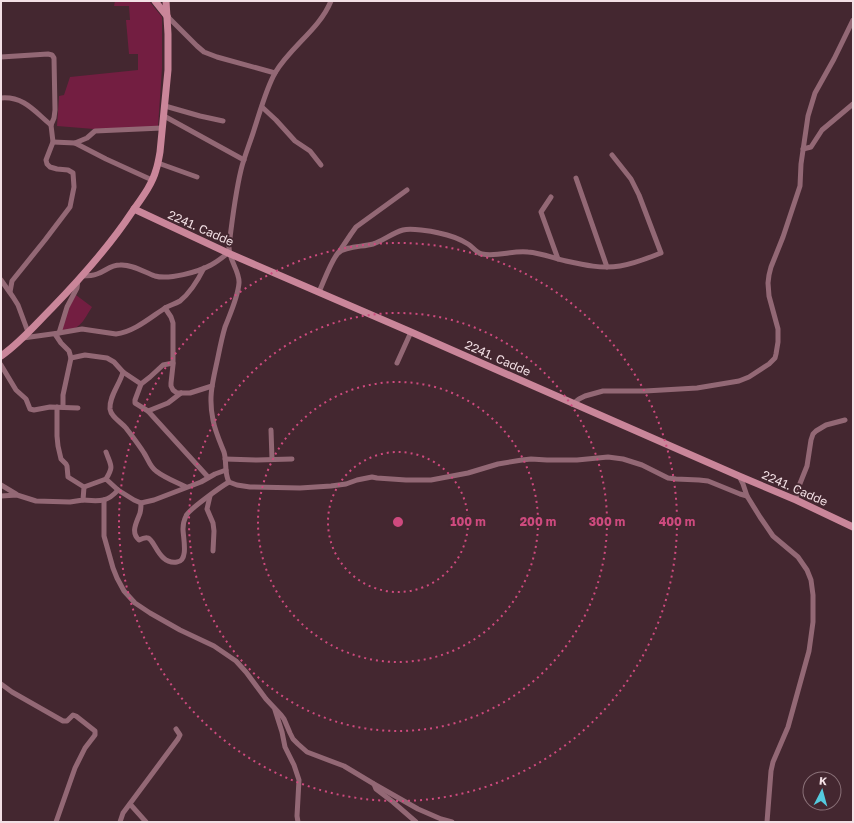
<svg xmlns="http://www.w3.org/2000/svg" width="854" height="823" viewBox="0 0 854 823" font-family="'Golos Text',sans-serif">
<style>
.green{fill:#731e41}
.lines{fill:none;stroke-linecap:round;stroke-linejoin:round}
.street{stroke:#936875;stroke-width:5}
.secondary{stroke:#ca869a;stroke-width:7}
.ring{fill:none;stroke:#ce4a7e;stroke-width:2;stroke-dasharray:2 4}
.labels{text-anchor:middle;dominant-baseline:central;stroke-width:4;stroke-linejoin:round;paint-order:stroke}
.street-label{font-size:12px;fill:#f3e0e5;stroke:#442730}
.centre{fill:#ce4a7e;stroke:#442730;stroke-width:2}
.ring-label{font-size:12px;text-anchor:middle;font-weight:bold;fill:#ce4a7e;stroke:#442730;stroke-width:4;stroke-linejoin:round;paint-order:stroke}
</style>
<rect width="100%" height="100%" fill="#442730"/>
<!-- green -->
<g class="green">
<path d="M115 1H149L162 17V68L158 127 94 129 57 126 59 96 64 95 70 77 138 70V54H129L126 20H130L129 6H114Z"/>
<path d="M76 295 92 307C83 321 80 331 62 330L68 309Z"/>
</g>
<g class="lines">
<!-- street -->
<g class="street">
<path d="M331 1C319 30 291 46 275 73 266 89 260 112 254 130 250 143 244 157 241 170 235 195 232 221 229 246 228 259 240 271 239 283 238 297 230 314 225 327 222 337 220 347 218 357 213 381 208 396 213 420 215 431 220 442 224 452 227 462 224 473 229 482L237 485 250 487 300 488 331 486 346 484 357 480 372 477 377 478 406 480H431L468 473 498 464 522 460 531 459 547 460H577L608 457 623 459 642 465 668 478 676 479 699 480 708 481 740 494 747 496"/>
<path d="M167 16 197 46 204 52 217 57 275 73"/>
<path d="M1 57 48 54 52 55 54 58 55 110 54 118 51 125 53 142 46 160 47 164 50 167 57 169 68 170 73 173 74 187 70 207 45 240 12 281 10 292"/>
<path d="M1 98C24 96 35 112 51 125"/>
<path d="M165 106 200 116 223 121"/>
<path d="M262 107 276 120 295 141 310 151 321 165"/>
<path d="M164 116 244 160"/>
<path d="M53 142 75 143 106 159 152 180"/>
<path d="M75 143 87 138 95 131 162 128"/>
<path d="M803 149 811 147 822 130 853 104"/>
<path d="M158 163 197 177"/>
<path d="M576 178 607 267"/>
<path d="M551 197 541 212 558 259"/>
<path d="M339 252 351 234 356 227 407 190"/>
<path d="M82 276C88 276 92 276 97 274 106 271 110 265 120 265 132 264 144 272 155 276 169 280 198 272 211 265 217 262 223 257 228 253"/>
<path d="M1 280 13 297 18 305 28 332"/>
<path d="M319 292C324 281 331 261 338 253 346 246 362 247 373 244 383 241 392 233 403 230 411 228 431 231 439 233 449 235 460 239 468 244 473 247 476 253 482 254 498 257 513 250 528 252 541 253 553 258 566 261 584 265 602 269 620 266 634 264 648 258 661 253L639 195 631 179 612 155"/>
<path d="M165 308 171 317 173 323V365L171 383V386L173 390 177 393H190L212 386"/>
<path d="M59 333 82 329 116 334C134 332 151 317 165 308 170 305 175 304 180 301 190 293 198 280 204 268"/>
<path d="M55 334 61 343 69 351 71 358 63 395V407"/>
<path d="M23 338 59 333 67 307 77 288 78 280"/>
<path d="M71 358 85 355 107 358 114 362 123 372 141 384 150 377 163 365 173 363"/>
<path d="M397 363 411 332"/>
<path d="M1 365 16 390 26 399 30 409 34 410 50 407 78 408"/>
<path d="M123 372C120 384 109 396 110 409 111 417 121 422 126 428 132 436 139 445 144 453 148 459 150 467 156 471 165 478 176 482 186 487"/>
<path d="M141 384 135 400V403L148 411 208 477"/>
<path d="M574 403 579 399 585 396 603 391H645L697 388 739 381 749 377 769 364 775 358 776 354 778 342V329L769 296 768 283 769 275 771 267 783 237 800 186 801 164 808 116 815 93 834 59 853 20"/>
<path d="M148 411 168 403 181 393"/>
<path d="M271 430 272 459"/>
<path d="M225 459 257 460 292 459"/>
<path d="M739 476 743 484 747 496 760 517 773 536 798 557 807 570 811 580 813 595V622L809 651 788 727 773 762 771 771 767 822"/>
<path d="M106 479C114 466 111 466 106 452"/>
<path d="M1 485 16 494"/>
<path d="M84 487 106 479 118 490 134 500 141 503 154 500 201 482 215 474 226 470"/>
<path d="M1 496 17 495 36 501 70 502 83 500 84 487 68 477 67 466 66 464 61 459 58 446 57 436V407"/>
<path d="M210 496 207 509 213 523 214 531 213 551"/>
<path d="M83 500C98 501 107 503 118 490"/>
<path d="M104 500V536L113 568 117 578 124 591 135 603 150 613 180 630 214 646 236 661 246 672 266 699 281 715 284 719 290 733 293 739 298 744 307 752 344 766 374 784 418 809 441 819 452 822"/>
<path d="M796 500 799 486 807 466 811 440 813 434 816 431 826 425 845 420"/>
<path d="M141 503C141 506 141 509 140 513 137 522 130 532 139 540 141 539 145 537 148 538 155 540 159 565 177 562 189 561 183 537 183 529 183 525 184 520 186 516 188 510 222 486 229 482"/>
<path d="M1 684 12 692 63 721H67L73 715 76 716 95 731V735L85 748 75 768 56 822"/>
<path d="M275 710 282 732 285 747 294 765 299 780 297 816 298 822"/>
<path d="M374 784 376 789 393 802 416 822"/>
<path d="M130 804 146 822"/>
<path d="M120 822 123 813 178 739 180 735 176 729"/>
</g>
<!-- secondary -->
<g class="secondary">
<path d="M155 1 167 16"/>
<path d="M134 209 228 253 411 332 536 387 739 476 796 500 853 527"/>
<path d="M1 356C20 343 36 324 52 308 81 278 109 247 132 212 141 199 152 185 156 170 158 164 159 158 160 152L168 70V34L166 1"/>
</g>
</g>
<!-- distance rings -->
<g class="ring">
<circle cx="398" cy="522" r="70"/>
<circle cx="398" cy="522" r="140"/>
<circle cx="398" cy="522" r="209"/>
<circle cx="398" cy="522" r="279"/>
</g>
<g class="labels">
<!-- street labels -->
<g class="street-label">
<text transform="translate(201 228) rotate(24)">2241. Cadde</text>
<text transform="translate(498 358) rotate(24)">2241. Cadde</text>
<text transform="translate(795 488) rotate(24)">2241. Cadde</text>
</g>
</g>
<circle cx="398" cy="522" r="6" class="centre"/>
<g class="ring-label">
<text x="468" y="526">100 m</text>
<text x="538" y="526">200 m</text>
<text x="607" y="526">300 m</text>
<text x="677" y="526">400 m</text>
</g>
<!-- border -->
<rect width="854" height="823" fill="none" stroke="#f3e0e5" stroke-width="4"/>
<!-- north arrow -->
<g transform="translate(822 791) rotate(6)"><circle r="19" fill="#442730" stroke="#8a7178"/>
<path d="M0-3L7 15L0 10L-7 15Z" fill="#54cade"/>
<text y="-6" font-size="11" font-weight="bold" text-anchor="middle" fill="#f3e0e5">K</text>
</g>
</svg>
